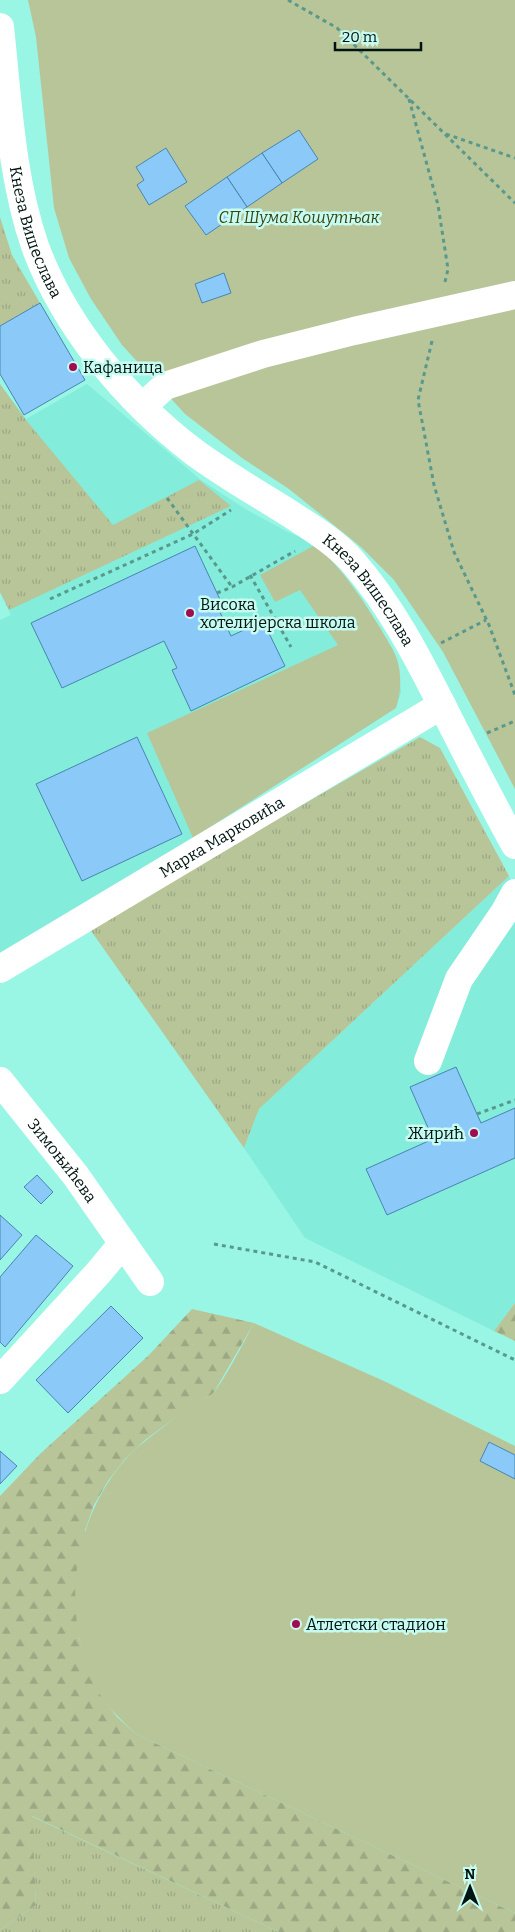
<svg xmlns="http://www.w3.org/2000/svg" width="515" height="1932" viewBox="0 0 515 1932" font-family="Bitter,serif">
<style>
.built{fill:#83ecda}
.grass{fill:url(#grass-tufts)}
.forest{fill:url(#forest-firs)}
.park{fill:#b8c599}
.building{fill:#8ac9f8;stroke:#4885b0}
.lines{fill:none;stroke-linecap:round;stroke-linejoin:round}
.path{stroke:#59998d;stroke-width:3;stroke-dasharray:4 4;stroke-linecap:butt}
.minor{stroke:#fff;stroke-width:28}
.poi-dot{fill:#a00b52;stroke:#c7fbf1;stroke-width:2}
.labels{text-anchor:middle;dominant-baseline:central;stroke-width:5;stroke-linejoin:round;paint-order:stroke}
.park-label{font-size:16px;font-style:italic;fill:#394511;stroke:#c7fbf1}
.street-label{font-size:16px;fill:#001511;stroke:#c7fbf1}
.poi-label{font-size:16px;fill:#001511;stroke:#c7fbf1;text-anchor:start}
</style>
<defs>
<pattern id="grass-tufts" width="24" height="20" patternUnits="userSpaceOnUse" patternTransform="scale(1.25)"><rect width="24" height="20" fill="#b8c599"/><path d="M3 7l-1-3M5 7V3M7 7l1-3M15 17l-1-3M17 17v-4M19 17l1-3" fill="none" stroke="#9ca883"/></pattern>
<pattern id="forest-firs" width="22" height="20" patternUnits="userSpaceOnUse" patternTransform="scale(1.25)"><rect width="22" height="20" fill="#b8c599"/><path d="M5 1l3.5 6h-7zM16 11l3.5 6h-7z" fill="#9ca883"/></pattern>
</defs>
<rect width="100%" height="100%" fill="#99f6e5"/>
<!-- built -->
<g class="built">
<path d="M0 384 26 419 87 384 201 480 247 510 288 532 311 542 360 596 392 648 397 660 401 692 396 708 193 838 0 955V620L11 615 0 592Z"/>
<path d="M509 876 515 889V1303L494 1331 305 1238 244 1148 259 1109Z"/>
</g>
<!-- grass -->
<g class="grass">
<path d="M0 217 12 255 40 303 0 326Z"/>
<path d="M0 384 26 420 113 525 199 480 231 506 9 610 0 592Z"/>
<path d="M420 737 440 748 509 876 259 1109 244 1148 89 928Z"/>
<path d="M31 1816 279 1932H0V1930L36 1905Z"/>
</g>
<!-- forest -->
<g class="forest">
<path d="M515 1303V1341L494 1331Z"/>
<path d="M192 1309 254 1323 213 1394 191 1406 145 1440 125 1459 108 1481 94 1505 85 1530 79 1637 86 1663 97 1690 117 1717 136 1734 515 1913V1932H279L32 1816 36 1905 0 1930V1496L41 1453 149 1355Z"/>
</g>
<!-- park -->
<g class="park">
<path d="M28 0H515V789L443 652 394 580 361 547 289 489 242 458 185 414 122 345 91 299 69 258 54 208 36 37Z"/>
<path d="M315 545C342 567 362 599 381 629 386 639 393 648 397 659 402 676 401 692 396 708L193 838 147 733 338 645 300 590 275 602 260 575Z"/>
<path d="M254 1323 386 1382 515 1446V1913L136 1734C122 1721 109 1708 98 1692 90 1680 86 1664 82 1650 65 1584 80 1513 124 1461 137 1446 152 1436 167 1424 175 1418 183 1411 191 1405 198 1401 205 1399 211 1395 220 1389 247 1336 254 1323Z"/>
</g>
<!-- building -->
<g class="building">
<path d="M299 130 318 159 282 183 262 153Z"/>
<path d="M166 148 187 182 149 205 137 185 144 180 136 167Z"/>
<path d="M262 153 282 183 247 207 227 177Z"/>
<path d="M227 177 247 207 206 235 185 206Z"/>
<path d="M224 273 231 293 202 303 195 284Z"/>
<path d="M40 303 85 380 24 415 0 374V326Z"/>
<path d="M195 546 224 608 219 610 231 636 263 621 285 666 191 711 172 670 177 668 164 641 62 688 31 623Z"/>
<path d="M137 737 182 834 82 881 36 784Z"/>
<path d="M456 1067 481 1123 515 1108V1158L387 1215 366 1169 433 1139 410 1087Z"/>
<path d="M37 1175 53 1192 41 1204 24 1187Z"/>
<path d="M0 1215 22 1235 0 1260Z"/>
<path d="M36 1235 73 1266 5 1347 0 1342V1277Z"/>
<path d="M111 1306 143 1338 68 1413 36 1380Z"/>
<path d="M489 1442 515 1455V1479L480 1461Z"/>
<path d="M0 1451 17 1466 0 1484Z"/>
</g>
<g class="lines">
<!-- path -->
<g class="path">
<path d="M288 0 337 28 515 203"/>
<path d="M409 99 438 205 448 269 445 282"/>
<path d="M446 134 515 158"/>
<path d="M432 341 418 400 434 485 454 552 489 625 515 695"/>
<path d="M167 498 232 587"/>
<path d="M250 575 291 647"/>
<path d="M217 593 232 587 295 551"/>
<path d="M50 599 193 534 231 510"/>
<path d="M441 643 486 620"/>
<path d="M487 733 515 721"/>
<path d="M477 1114 515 1100"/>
<path d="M214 1244 315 1262 515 1360"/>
</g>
<!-- minor -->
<g class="minor">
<path id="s1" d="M0 27C8 100 11 177 35 246 64 326 127 401 194 452 225 475 259 494 292 515 313 529 335 542 352 561 396 611 424 670 454 729 474 768 494 807 515 845"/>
<path d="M143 406 165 386 263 354 354 331 515 295"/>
<path id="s2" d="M0 969 442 705"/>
<path d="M428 1061 459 979 504 913 515 893"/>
<path id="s3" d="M0 1081 76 1176 150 1282"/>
<path d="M0 1380 99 1272 123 1243"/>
</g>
</g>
<!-- markers -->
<g class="poi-dot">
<circle cx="73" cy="367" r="5"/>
<circle cx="190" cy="613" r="5"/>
<circle cx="474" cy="1133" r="5"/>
<circle cx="296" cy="1624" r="5"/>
</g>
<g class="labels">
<!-- park labels -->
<g class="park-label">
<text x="299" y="217">СП Шума Кошутњак</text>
</g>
<!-- street labels -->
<g class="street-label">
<text stroke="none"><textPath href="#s1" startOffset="209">Кнеза Вишеслава</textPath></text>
<text stroke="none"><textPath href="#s1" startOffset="711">Кнеза Вишеслава</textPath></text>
<text stroke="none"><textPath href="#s2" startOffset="258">Марка Марковића</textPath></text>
<text stroke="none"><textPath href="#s3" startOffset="101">Зимоњићева</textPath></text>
</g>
<!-- poi labels -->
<g class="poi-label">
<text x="83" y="367">Кафаница</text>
<text x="200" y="604">Висока<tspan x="200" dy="18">хотелијерска школа</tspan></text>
<text x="464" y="1133" text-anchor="end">Жирић</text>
<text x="306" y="1624">Атлетски стадион</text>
</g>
</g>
<!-- north arrow -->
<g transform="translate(470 1887)" stroke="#c7fbf1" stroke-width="4" paint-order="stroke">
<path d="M0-4L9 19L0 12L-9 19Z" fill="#001511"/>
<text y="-8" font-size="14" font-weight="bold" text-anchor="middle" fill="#001511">N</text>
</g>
<!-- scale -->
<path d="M335 42v8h86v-8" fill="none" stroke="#001511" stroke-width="2.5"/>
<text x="342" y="42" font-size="15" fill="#001511" stroke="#c7fbf1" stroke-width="4" paint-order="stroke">20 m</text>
</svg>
